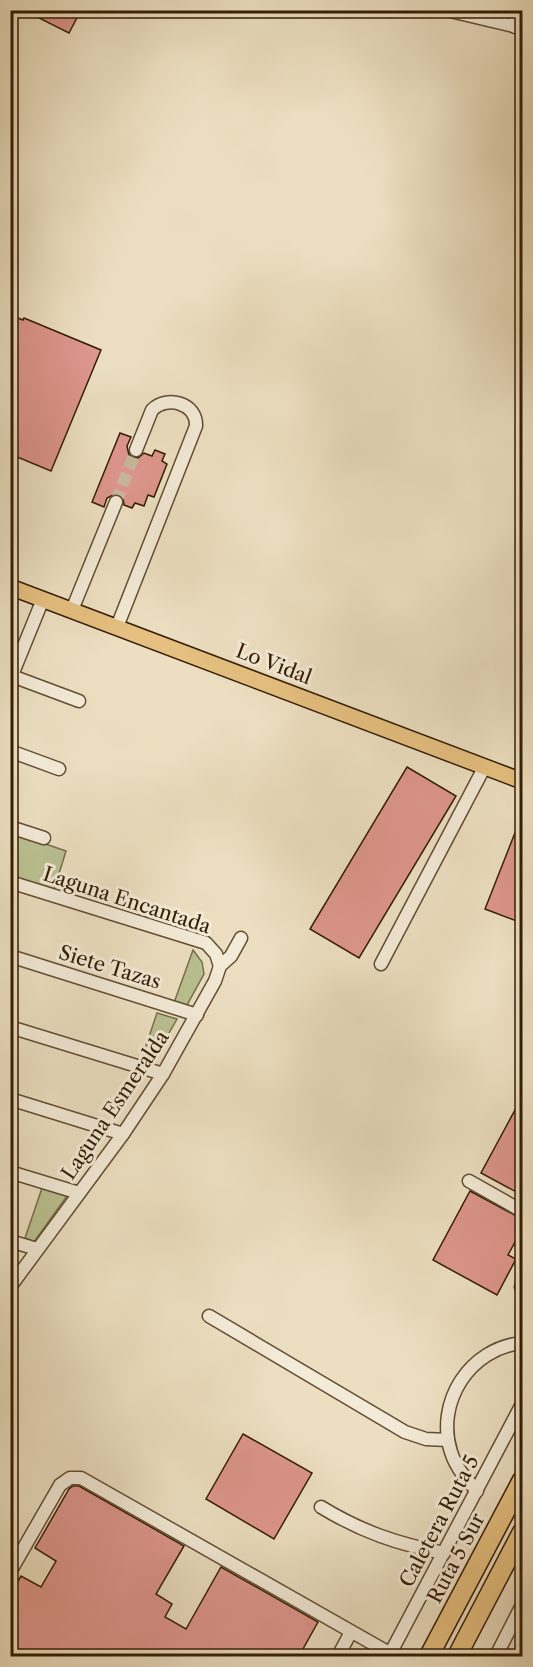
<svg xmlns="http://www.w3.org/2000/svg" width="533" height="1667" font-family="'Libre Caslon Text',serif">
  <rect width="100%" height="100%" fill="#ecdfc1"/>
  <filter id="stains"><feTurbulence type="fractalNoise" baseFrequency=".00333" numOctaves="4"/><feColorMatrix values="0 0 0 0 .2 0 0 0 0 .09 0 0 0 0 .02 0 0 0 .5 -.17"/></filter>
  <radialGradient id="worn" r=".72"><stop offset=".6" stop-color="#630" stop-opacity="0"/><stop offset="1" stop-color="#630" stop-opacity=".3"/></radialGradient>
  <g fill="#bac191" stroke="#776f4b" stroke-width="1.5">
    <path d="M11,832L66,851L54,890L11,876Z"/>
    <path d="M193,950L202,962L204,974L182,1014L171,1011Z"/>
    <path d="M157,1013L177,1019L146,1073L138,1069Z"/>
    <path d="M42,1188L67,1196L34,1242L25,1238Z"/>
  </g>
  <g fill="#dd968c" stroke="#341d05" stroke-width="1.5">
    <path d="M43,10H81L69,33L39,18Z"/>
    <path d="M10,315L23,320L24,318L101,350L51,471L10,454Z"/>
    <path d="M120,433L131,437L127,446L129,455L132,457L138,458L144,453L152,456L155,450L165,454L162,461L167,464L154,497L148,495L144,506L135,503L132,508L124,505L123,497L115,494L107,498L104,507L92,502Z"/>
    <path d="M407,767L456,796L359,958L310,929Z"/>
    <path d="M522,815V923L485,909Z"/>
    <path d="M522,1097V1195L481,1173Z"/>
    <path d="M470,1191L522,1219V1229L508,1255L516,1259L497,1295L433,1260Z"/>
    <path d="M243,1434L312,1473L274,1539L206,1499Z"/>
    <path d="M73,1486H79L184,1546L156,1594L172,1604L165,1617L186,1629L221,1567L318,1622L299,1656H10V1595L21,1576L41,1587L56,1561L35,1548L69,1489Z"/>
  </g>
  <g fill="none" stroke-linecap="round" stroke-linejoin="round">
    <path stroke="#c7b89b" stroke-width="12" stroke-dasharray="12 6" stroke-linecap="butt" d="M116,502L136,450"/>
    <defs>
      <g id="minor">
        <path d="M446,10L522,28"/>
        <path d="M515,27L516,10"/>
        <path d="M72,610L116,502"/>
        <path d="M117,627L196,426C197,403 167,395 152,410L136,450"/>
        <path d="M12,676L79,701"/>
        <path d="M10,680L43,599"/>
        <path d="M10,751L59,769"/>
        <path d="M10,827L44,838"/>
        <path d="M10,882L206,943L216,954L220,966"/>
        <path d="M10,956L197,1015"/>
        <path d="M381,964L485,766"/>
        <path d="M10,1027L163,1074"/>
        <path d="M10,1099L123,1134"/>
        <path d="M10,1172L79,1193"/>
        <path d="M469,1181L522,1211"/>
        <path d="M10,1241L37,1249"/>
        <path d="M10,1287L123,1134L163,1074L215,981L220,966L231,956L241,938"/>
        <path d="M521,1287L522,1283"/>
        <path d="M209,1316L405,1432L426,1439L448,1440"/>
        <path d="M477,1491C466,1479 456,1468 451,1452C435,1402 470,1348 522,1343"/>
        <path d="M321,1507C362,1532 398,1544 444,1553"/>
        <path d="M10,1572L60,1485L70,1478H81L391,1654"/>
        <path d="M338,1656L351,1632"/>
        <path d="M389,1656L522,1404"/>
        <path d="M496,1656L522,1605"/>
      </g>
      <path id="major" d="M10,587L522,781"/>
      <g id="highway">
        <path d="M429,1656L522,1480"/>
        <path d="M457,1656L522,1532"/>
      </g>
    </defs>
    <use href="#minor" stroke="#624e34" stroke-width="15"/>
    <use href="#major" stroke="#341d05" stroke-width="18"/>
    <use href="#highway" stroke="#341d05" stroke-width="21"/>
    <use href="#minor" stroke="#f3ead7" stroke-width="12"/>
    <use href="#major" stroke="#e6c080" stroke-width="15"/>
    <use href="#highway" stroke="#e6c080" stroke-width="18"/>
  </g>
  <g text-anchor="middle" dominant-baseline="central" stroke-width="6" stroke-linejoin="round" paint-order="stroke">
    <g font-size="20" fill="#341d05" stroke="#f3ead7">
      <text transform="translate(274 664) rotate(21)">Lo Vidal</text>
      <text transform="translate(127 900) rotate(18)">Laguna Encantada</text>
      <text transform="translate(110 967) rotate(17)">Siete Tazas</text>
      <text transform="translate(115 1105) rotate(-56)">Laguna Esmeralda</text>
      <text transform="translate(439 1521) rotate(-62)">Caletera Ruta 5</text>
      <text transform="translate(456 1558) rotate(-62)">Ruta 5 Sur</text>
    </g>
  </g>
  <rect width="533" height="1667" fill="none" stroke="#ecdfc1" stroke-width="36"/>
  <rect x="12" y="12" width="509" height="1643" fill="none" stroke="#341d05" stroke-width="3"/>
  <rect x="18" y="18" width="497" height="1631" fill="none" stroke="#341d05" stroke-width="1.5"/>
  <rect width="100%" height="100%" filter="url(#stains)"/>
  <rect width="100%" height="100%" fill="url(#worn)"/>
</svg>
